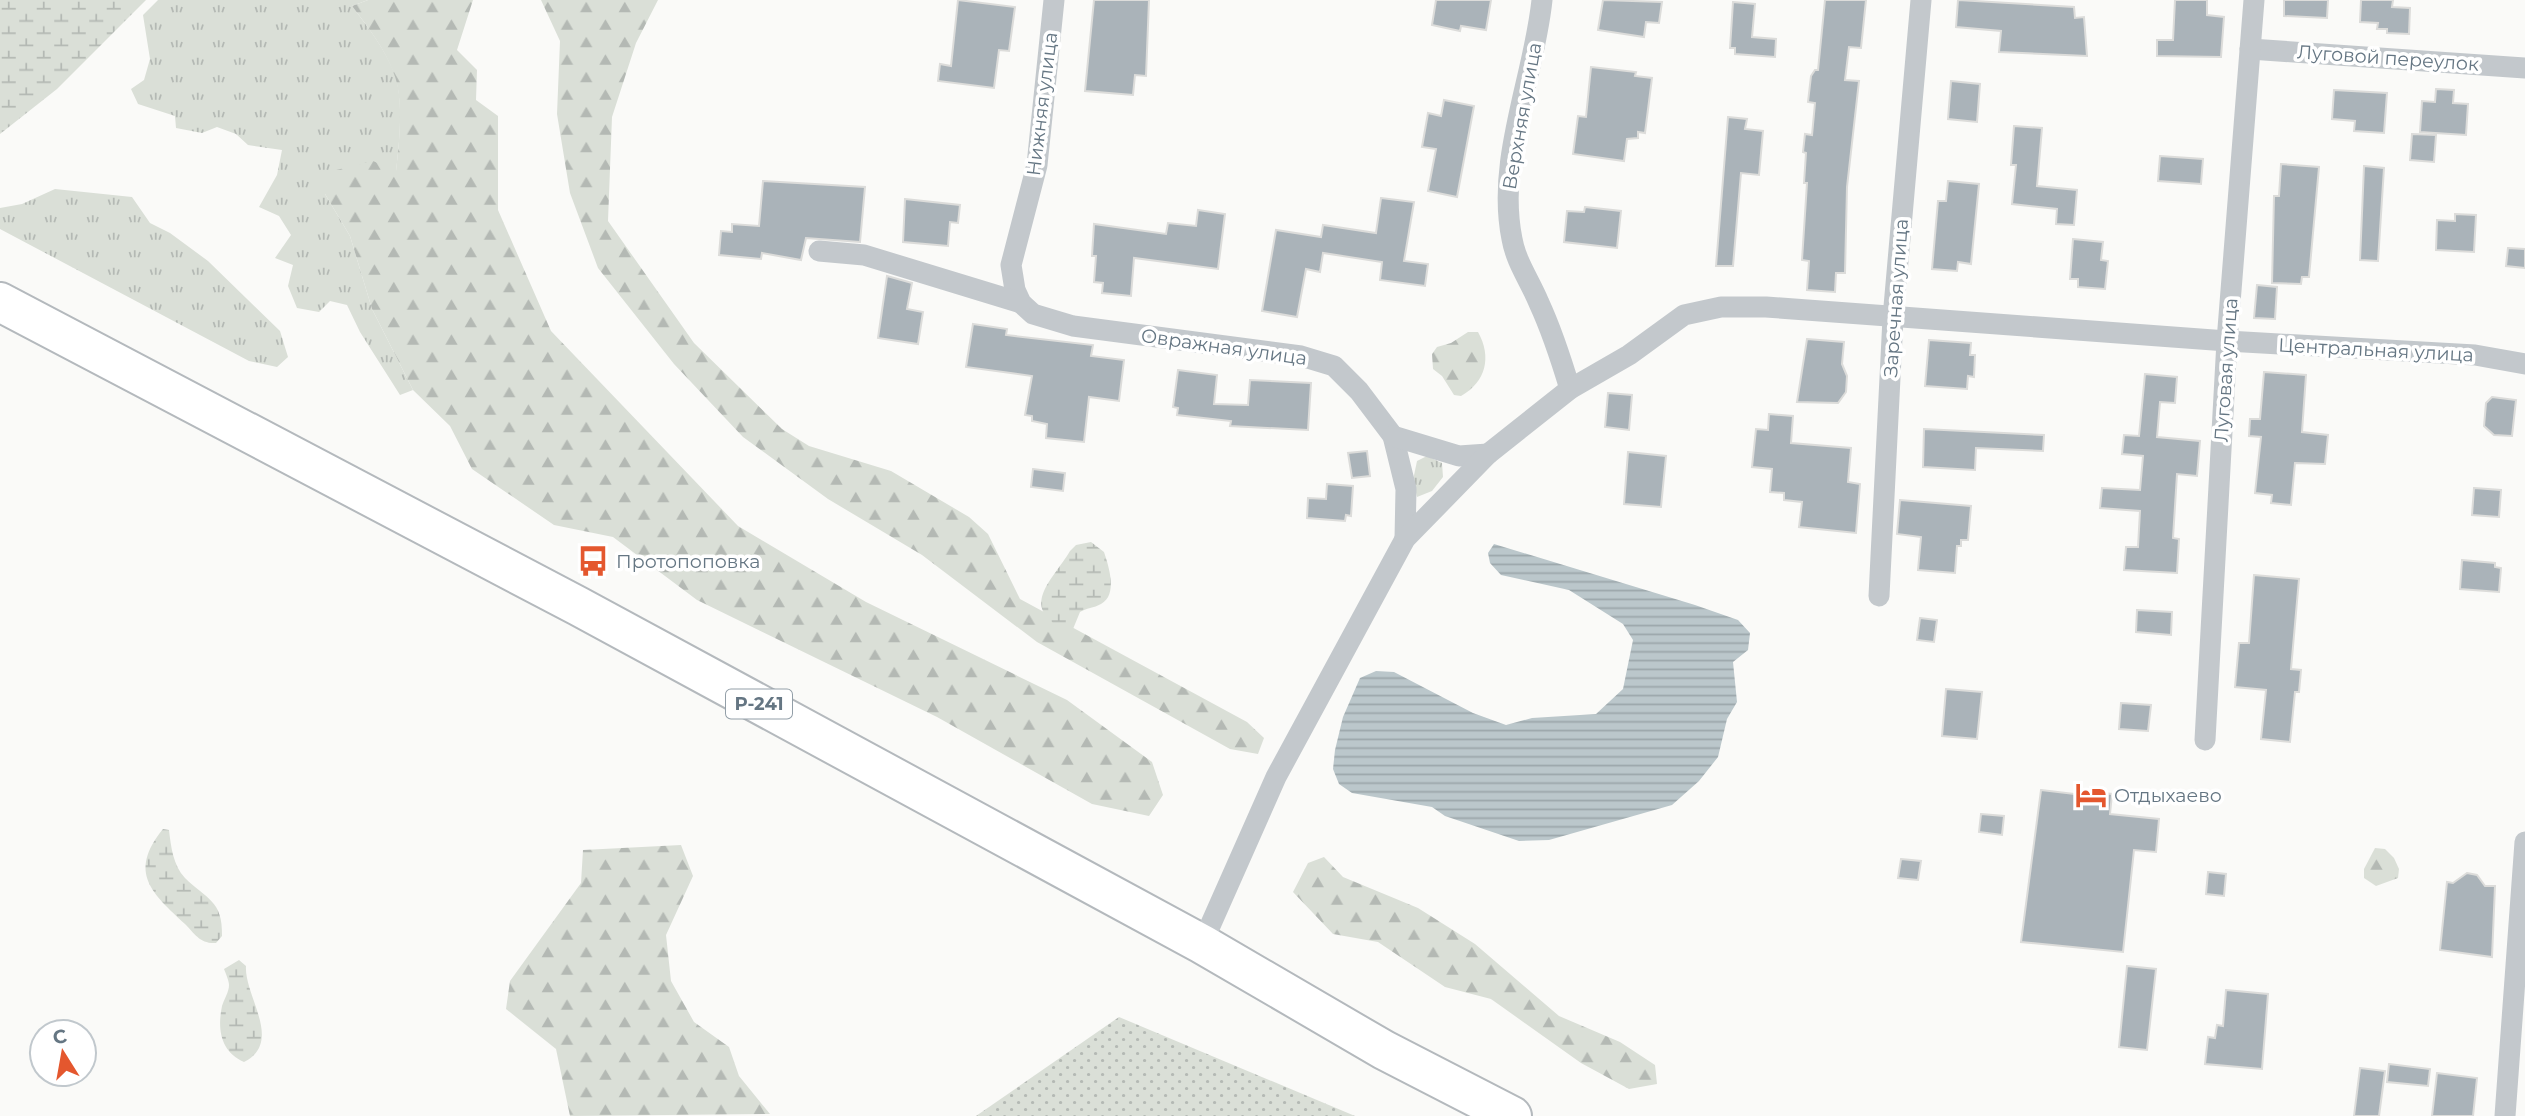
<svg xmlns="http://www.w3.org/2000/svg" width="2525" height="1116" font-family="Montserrat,sans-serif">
  <defs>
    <pattern id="grass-tufts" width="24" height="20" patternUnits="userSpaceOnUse" patternTransform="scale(1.75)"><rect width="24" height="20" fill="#dadfd7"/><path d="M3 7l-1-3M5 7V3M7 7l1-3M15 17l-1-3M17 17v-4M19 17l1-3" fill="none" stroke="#b4b9b4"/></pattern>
    <pattern id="forest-firs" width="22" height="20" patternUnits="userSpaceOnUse" patternTransform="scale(1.75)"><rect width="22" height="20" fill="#dadfd7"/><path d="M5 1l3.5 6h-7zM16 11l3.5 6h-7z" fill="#b4b9b4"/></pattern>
    <pattern id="wetland-marsh" width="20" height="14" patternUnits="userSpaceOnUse" patternTransform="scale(1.75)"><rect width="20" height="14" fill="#dadfd7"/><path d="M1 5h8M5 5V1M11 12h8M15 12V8" fill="none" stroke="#b4b9b4"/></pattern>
    <pattern id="garden-dots" width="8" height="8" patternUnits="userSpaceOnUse" patternTransform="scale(1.75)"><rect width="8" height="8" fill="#dadfd7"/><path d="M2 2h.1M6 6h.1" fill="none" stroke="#b4b9b4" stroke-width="1.8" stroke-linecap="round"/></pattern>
    <pattern id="water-rules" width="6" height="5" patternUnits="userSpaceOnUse" patternTransform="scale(1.75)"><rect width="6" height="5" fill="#bbc7cb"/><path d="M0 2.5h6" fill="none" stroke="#9ca6aa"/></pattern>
  </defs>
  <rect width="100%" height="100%" fill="#fafaf8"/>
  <g fill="url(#grass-tufts)">
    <path d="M158,0H368L352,6C368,27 386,50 395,75C404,101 399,145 396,172L325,194L350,236L372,309L413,390L400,395L360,332L347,305L330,301L319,312L297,308L288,286L293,265L275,258L291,235L279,216L259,207L277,175L282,150L248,145L236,134L217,127L202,133L176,128L175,116L138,104L131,89L144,80L150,59L143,15Z"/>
    <path d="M55,189L132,197L150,223L170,233L208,261L280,331L288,357L277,367L249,361L0,229V208L22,204Z"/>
    <path d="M1427,456L1442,463L1443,477L1432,491L1417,497L1413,480L1417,461Z"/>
  </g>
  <g fill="url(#forest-firs)">
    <path d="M368,0H473L457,50L477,70L476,100L498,116V210L551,331L738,526L866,602L1067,700L1152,762L1163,795L1149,816L1092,804L937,717L697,600L613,537L554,525L472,469L450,426L413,390L372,309L350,236L325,194L328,172L373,161L396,171C399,145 404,99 394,74C385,49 368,27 352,6Z"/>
    <path d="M541,0H658L636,43L612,117L608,221L694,343L782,429L809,446L891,471L969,517L988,534L1020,599L1247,722L1264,738L1258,754L1230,749L1037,642L922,555L828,499L743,437L674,364L598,268L570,193L557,114L560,41Z"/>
    <path d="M1468,332H1478C1492,357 1486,382 1461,396L1454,395L1442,376L1433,369L1432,354L1437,347L1451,343Z"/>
    <path d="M681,845L693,876L666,935L671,981L694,1022L729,1047L739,1076L770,1114L570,1116L556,1049L506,1009L510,981L581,883L583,850Z"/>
    <path d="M2375,848L2385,849L2394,858L2399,869L2398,878L2376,886L2364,878V869Z"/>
    <path d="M1324,857L1343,877L1418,908L1475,944L1559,1016L1620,1042L1655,1065L1657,1084L1629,1089L1581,1063L1491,999L1445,987L1378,942L1333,934L1293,892L1308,863Z"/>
  </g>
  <g fill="url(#wetland-marsh)">
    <path d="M0,0H146L57,89L0,134Z"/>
    <path d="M1091,542L1104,552C1109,567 1118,595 1101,604C1094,608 1086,608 1080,612L1073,629H1063C1019,606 1053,580 1070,551L1076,545Z"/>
    <path d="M163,829L169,830C171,847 173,865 185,878C206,899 223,900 222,936L216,943C200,944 195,934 185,924C153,894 127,873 163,829Z"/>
    <path d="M239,960L246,966C244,996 284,1042 244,1062C221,1052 217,1030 222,1006C224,999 229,992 229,985C229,981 226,974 224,969Z"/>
  </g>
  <path fill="url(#garden-dots)" d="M1119,1017L1355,1116H976Z"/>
  <path fill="url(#water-rules)" d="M1494,544L1695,605L1738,620L1750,633L1748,650L1733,662L1737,702L1727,719L1718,757L1699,781L1672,805L1549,840L1519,841L1445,816L1432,807L1352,793L1339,784L1333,769L1335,750L1343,717L1360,678L1376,671L1394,672L1473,713L1506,725L1532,718L1596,714L1623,689L1633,640L1623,624L1569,590L1501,575L1490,563L1488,553Z"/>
  <g fill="#aab3b9" stroke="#dcdcda" stroke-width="2">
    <path d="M958,0L1015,7L1009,51L999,50L994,88L938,81L940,64L951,66Z"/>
    <path d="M1094,0H1149L1146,76L1135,75L1133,95L1085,91Z"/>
    <path d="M1436,0H1491L1486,30L1461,26L1460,31L1432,25Z"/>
    <path d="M1603,0L1662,2L1659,23L1646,22L1644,37L1598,30Z"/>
    <path d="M1825,0H1866L1861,48L1849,47L1845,80L1859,81L1847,187L1845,273H1836L1835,292L1807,290L1809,261L1802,260L1807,183H1804L1806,153L1803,152L1805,134L1812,135L1815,103L1808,102L1811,76L1815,70H1818Z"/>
    <path d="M1958,0L2074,7L2075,18L2084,17L2087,56L1999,52L2001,31L1956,27Z"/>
    <path d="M2175,0H2207V15L2224,17L2221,57L2157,56V40H2173Z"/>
    <path d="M2284,0H2328L2327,18L2284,16Z"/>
    <path d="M2361,0H2393L2392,7L2410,8L2409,34L2387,33V29H2377L2378,23L2360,22Z"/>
    <path d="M1733,2L1755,4L1752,37L1776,39L1775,57L1735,54V48H1730Z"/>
    <path d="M1591,67L1636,72L1635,76L1652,78L1645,133L1638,132V138L1627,139L1624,161L1573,154L1578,116L1586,117Z"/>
    <path d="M1951,81L1980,84L1977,122L1948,119Z"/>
    <path d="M2436,89L2454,90L2453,103L2468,104L2466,135L2420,132L2422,101L2435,102Z"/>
    <path d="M2334,90L2387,93L2384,133L2354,131L2355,121L2332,119Z"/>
    <path d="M1444,100L1474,106L1457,197L1428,191L1436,149L1422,147L1428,113L1441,116Z"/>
    <path d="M1728,117L1747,119L1745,129L1763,131L1759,175L1741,173L1733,266H1716Z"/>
    <path d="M2014,126L2042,128L2037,186L2077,190L2074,225L2056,224L2057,209L2012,204L2016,165H2011Z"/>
    <path d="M2412,134L2436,135L2434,162L2410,160Z"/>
    <path d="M2160,156L2203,159L2201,184L2158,181Z"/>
    <path d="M2281,164L2319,167L2309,277H2302L2301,284L2272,283L2274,196H2279Z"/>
    <path d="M2364,166L2384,168L2378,261L2360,260Z"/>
    <path d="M763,181L865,187L860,242L806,238L801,260L762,253L761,259L719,255L721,231L732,232V224L759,226Z"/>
    <path d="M1948,181L1979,184L1971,264L1958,262L1957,271L1932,269L1938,201H1946Z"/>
    <path d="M1381,198L1414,202L1404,261L1428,264L1425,286L1380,280L1382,262L1323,253L1320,272L1306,269L1297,317L1262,311L1276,230L1321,237L1323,225L1376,233Z"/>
    <path d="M905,199L960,205L958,223L950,222L948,246L903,242Z"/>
    <path d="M1585,207L1621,211L1617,248L1564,242L1567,211L1584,212Z"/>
    <path d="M1198,210L1225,214L1218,269L1134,258L1131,296L1102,293L1103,283L1094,282L1096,256H1092L1094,224L1166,234L1168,223L1196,226Z"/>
    <path d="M2455,214L2476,215L2474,252L2436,250L2437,220L2455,221Z"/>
    <path d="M2073,239L2103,242L2101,260L2108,261L2105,289L2078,287V279H2070Z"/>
    <path d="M2508,248L2525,249V268L2506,266Z"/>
    <path d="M887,276L912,283L907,309L923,312L918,344L878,338Z"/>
    <path d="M2257,285L2277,287L2275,319L2254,318Z"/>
    <path d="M973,324L1007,329L1006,335L1093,345L1091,356L1124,360L1119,401L1089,397L1084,442L1046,438L1047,424L1032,421V416L1025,415L1032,376L966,367Z"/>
    <path d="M1807,339L1844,342L1842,364L1847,376L1846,392L1838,403L1797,402Z"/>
    <path d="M1929,340L1971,343L1970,355H1975L1974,377L1968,376L1967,389L1925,386Z"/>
    <path d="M1178,370L1217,375L1214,404L1248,405L1250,380L1311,383L1308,430L1230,426L1231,421L1177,415L1178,408L1173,407Z"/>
    <path d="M2264,372L2306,375L2302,432L2328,435L2325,464L2295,463L2291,505L2271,503L2272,495L2255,493L2261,437L2249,436L2250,419H2260Z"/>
    <path d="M2145,374L2177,377L2175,403L2160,402L2157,437L2200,441L2197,476L2177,474L2173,538L2179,539L2177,573L2124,570L2126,547H2138L2140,511L2100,508L2102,488L2140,490L2143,456L2122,454L2124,435L2139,436Z"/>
    <path d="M1608,393L1632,395L1629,430L1605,427Z"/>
    <path d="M2492,397L2516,400L2512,436L2494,435L2484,426L2486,403Z"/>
    <path d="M1769,414L1793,416L1791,443L1851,448L1848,482L1860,484L1856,533L1799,527L1802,502L1784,500V493L1770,492L1772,469L1752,467L1756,429L1768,430Z"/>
    <path d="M1924,429L2044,435L2043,451L1976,448L1975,470L1923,467Z"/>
    <path d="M1367,451L1370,476L1352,478L1348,453Z"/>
    <path d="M1628,452L1666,456L1661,507L1624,504Z"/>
    <path d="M1033,469L1065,473L1063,491L1031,487Z"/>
    <path d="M1327,484L1353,486L1351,516L1346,515L1345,521L1307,518L1308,498L1326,499Z"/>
    <path d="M2474,488L2501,490L2499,517L2472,515Z"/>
    <path d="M1900,500L1971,506L1968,540H1961V546H1957L1955,573L1918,570L1921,537L1897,534Z"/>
    <path d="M2462,560L2495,563V567L2501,568L2499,592L2460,589Z"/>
    <path d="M2254,575L2299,579L2291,669L2301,670L2299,692H2295L2290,742L2261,739L2266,690L2235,687L2239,643H2249Z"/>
    <path d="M2137,610L2172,612L2171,635L2136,632Z"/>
    <path d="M1920,618L1937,620L1934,642L1917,640Z"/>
    <path d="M1946,689L1982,692L1977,739L1942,736Z"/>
    <path d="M2121,703L2151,705L2148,731L2119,729Z"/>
    <path d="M2041,790L2091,796L2092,792L2112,794L2110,814L2159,819L2156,852L2134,850L2123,952L2021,942Z"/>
    <path d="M1981,814L2004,816L2002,835L1979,832Z"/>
    <path d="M1901,859L1921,861L1918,880L1898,878Z"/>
    <path d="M2208,872L2226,874L2224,896L2206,894Z"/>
    <path d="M2467,873L2477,875L2485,886H2495L2492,957L2440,950L2447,882L2453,883Z"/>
    <path d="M2127,966L2156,969L2147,1050L2119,1047Z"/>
    <path d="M2226,990L2268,994L2262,1069L2205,1064L2208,1037L2215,1038L2217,1025L2223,1026Z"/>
    <path d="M2389,1064L2430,1069L2428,1086L2387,1082Z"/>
    <path d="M2360,1068L2385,1071L2379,1116H2354Z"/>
    <path d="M2437,1073L2477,1078L2473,1116H2432Z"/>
  </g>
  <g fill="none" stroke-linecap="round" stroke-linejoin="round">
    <defs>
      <path id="highway" d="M0,302L578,606L1202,944L1384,1050L1512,1116"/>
    </defs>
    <use href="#highway" stroke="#b4b9bd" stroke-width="42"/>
    <g stroke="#c3c8cc" stroke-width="21">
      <path d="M1054,0L1037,165L1011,265L1015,290L1021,303L1033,314L1073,326L1301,356L1334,366L1359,391L1393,436L1406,489L1405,539"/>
      <path d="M1542,0C1534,78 1496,160 1512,239C1516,262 1530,281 1539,303C1552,331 1561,359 1570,389"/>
      <path d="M2250,49L2525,68"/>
      <path d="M819,251L864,255L1021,303"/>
      <path d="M1393,436L1459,456L1488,454"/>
      <path d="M1879,596L1893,318L1921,0"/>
      <path d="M2205,740L2227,341L2254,0"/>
      <path d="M1202,944L1276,777L1405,539L1488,454L1570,389L1629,355L1684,315L1721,307H1766L2227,341L2475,355L2525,364"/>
      <path d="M2505,1116L2525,842"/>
    </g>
    <use href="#highway" stroke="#fff" stroke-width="38"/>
  </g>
  <defs>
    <symbol id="bus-bare" viewBox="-9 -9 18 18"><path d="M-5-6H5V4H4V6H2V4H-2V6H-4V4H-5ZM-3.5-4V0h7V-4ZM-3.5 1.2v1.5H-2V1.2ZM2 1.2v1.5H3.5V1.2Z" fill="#e4572e" stroke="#fff" stroke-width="2.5" paint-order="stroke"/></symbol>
    <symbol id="hotel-bare" viewBox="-9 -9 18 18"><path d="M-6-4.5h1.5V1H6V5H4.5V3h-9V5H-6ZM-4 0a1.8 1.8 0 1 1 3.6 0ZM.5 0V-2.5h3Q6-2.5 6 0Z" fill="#e4572e" stroke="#fff" stroke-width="2.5" paint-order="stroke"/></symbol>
  </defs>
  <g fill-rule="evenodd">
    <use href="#bus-bare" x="571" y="539" width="44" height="44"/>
    <use href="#hotel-bare" x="2069" y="773" width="44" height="44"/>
  </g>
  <g text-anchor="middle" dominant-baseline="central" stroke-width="7" stroke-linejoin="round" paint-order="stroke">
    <rect fill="#fff" stroke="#939fa8" stroke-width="2" x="726" y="689.5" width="66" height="29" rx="5"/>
    <g font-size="18" font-weight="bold" fill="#657683">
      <text x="759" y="704">Р-241</text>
    </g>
    <g font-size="19" fill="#657683" stroke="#fff">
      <text transform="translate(2388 58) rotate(4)">Луговой переулок</text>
      <text transform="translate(1042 104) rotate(-83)">Нижняя улица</text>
      <text transform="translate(1522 116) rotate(-80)">Верхняя улица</text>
      <text transform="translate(1896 298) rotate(-86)">Заречная улица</text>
      <text transform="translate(1224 347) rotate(8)">Овражная улица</text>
      <text transform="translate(2376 350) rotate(3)">Центральная улица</text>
      <text transform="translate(2226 370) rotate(-86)">Луговая улица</text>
    </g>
    <g font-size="19" fill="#657683" stroke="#fff" text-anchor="start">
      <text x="616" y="561">Протопоповка</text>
      <text x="2114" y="795">Отдыхаево</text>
    </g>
  </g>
  <g transform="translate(63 1053) rotate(349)"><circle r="33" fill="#ffffff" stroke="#c1c8cd" stroke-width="2"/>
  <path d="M0-5L12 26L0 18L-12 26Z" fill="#e4572e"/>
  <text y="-10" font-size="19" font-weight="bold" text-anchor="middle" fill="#657683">С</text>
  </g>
</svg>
